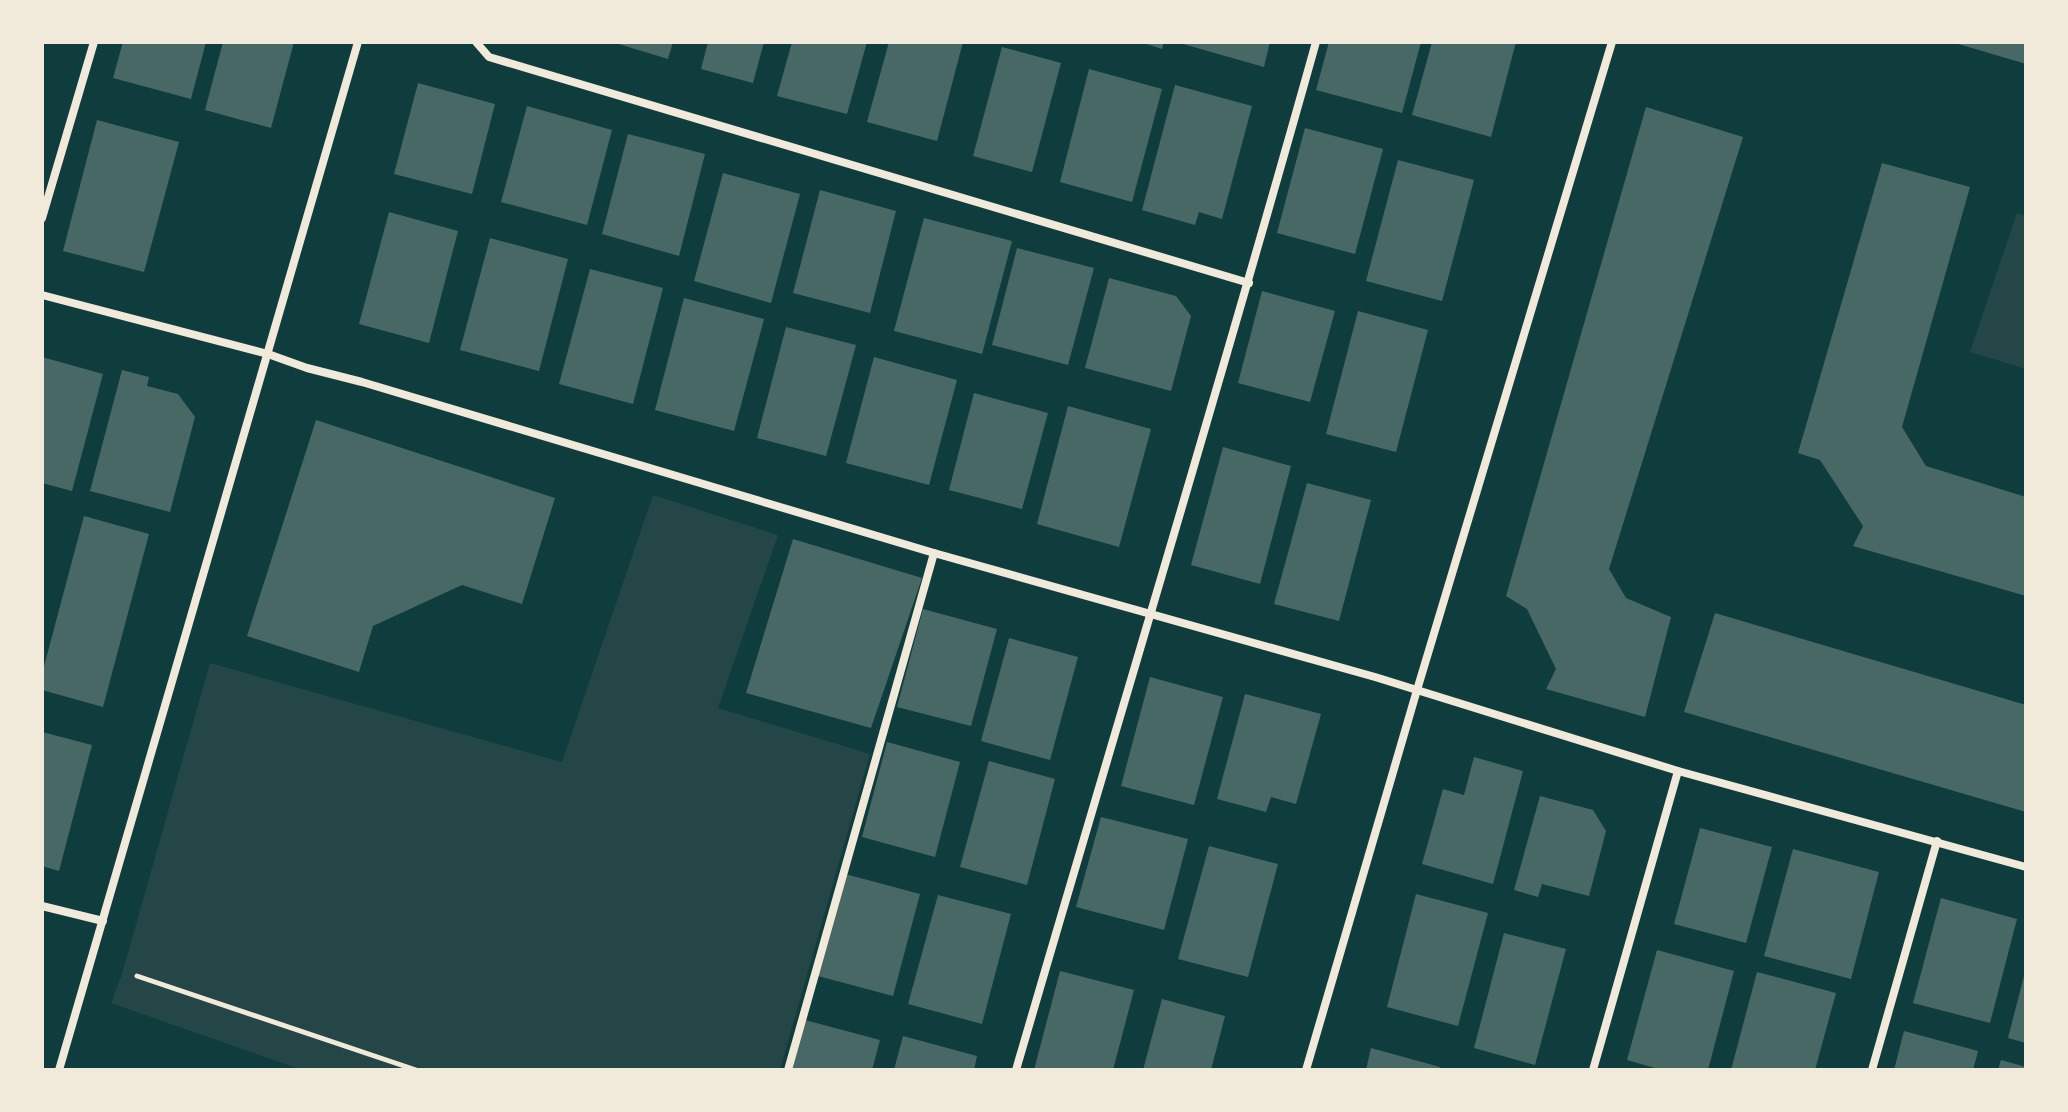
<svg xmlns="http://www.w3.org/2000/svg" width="2068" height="1112" font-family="'Asap Condensed',sans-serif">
  <rect width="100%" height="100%" fill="#0f3d3e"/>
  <g fill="#244646">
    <path d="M2017,213L2026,216V369L1970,352Z"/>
    <path d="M653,495L778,535L718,708L870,754L780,1070H302L111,1003L122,974L210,663L562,762Z"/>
  </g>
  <g fill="#486865">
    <path d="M123,42H206L191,99L113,78Z"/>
    <path d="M223,42H294L271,128L205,110Z"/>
    <path d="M612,42H673L668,59Z"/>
    <path d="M708,42H764L753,83L701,69Z"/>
    <path d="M792,42H867L847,114L777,96Z"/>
    <path d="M889,42H963L937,141L867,122Z"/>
    <path d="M1140,42H1164L1162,49Z"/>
    <path d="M1176,42H1270L1264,67Z"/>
    <path d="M1329,42H1421L1402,113L1316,90Z"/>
    <path d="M1432,42H1516L1491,137L1412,115Z"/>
    <path d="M1955,42H2026V64L1955,43Z"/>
    <path d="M1002,47L1061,63L1032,172L973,156Z"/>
    <path d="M1089,69L1162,89L1132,202L1060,182Z"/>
    <path d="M418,83L495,104L472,194L394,174Z"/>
    <path d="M1175,85L1252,106L1222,219L1199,212L1195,225L1142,210Z"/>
    <path d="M527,106L612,130L587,225L501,202Z"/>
    <path d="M1646,107L1743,137L1609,569L1626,598L1671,617L1645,717L1546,689L1556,669L1527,609L1506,596Z"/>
    <path d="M97,120L179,142L144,272L63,251Z"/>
    <path d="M1305,128L1383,149L1355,254L1277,233Z"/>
    <path d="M628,134L705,154L679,256L602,234Z"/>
    <path d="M1398,160L1474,180L1442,301L1366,281Z"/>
    <path d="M1882,163L1970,187L1902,427L1926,466L2026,497V596L1853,546L1863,526L1820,460L1798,453Z"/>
    <path d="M723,173L800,194L771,303L694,281Z"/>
    <path d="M820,190L896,211L870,313L793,293Z"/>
    <path d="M389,212L458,231L429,343L359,324Z"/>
    <path d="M924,218L1012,241L982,354L894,331Z"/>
    <path d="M490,238L568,259L539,371L460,350Z"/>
    <path d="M1017,248L1094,268L1068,365L992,345Z"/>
    <path d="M590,269L663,288L633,404L559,384Z"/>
    <path d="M1109,278L1176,296L1191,316L1171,391L1085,368Z"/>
    <path d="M1262,291L1335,311L1310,402L1238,383Z"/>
    <path d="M684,298L764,319L734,431L655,410Z"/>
    <path d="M1358,311L1428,330L1396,452L1326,434Z"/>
    <path d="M786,327L856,345L826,456L757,438Z"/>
    <path d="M42,357L103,374L72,491L42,483Z"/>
    <path d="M874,357L957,380L929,485L846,463Z"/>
    <path d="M122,370L149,377L147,386L178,394L195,417L170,512L90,491Z"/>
    <path d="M974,393L1048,413L1022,509L949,490Z"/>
    <path d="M1068,406L1151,429L1119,547L1037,524Z"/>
    <path d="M316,420L555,498L522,604L462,585L373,626L359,672L247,636Z"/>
    <path d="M1223,447L1291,466L1260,584L1191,565Z"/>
    <path d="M1307,483L1371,500L1339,621L1274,604Z"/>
    <path d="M84,516L149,534L103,707L42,690V674Z"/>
    <path d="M793,539L922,578L871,728L746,693Z"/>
    <path d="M923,609L997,629L971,726L897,707Z"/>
    <path d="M1715,613L2026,705V812L1684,712Z"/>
    <path d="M1009,638L1078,657L1050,760L981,741Z"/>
    <path d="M1150,677L1223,697L1194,805L1121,786Z"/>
    <path d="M1245,694L1321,714L1296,804L1271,797L1266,812L1217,799Z"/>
    <path d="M42,732L92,745L59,871L42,866Z"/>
    <path d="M887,742L960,762L935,857L862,837Z"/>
    <path d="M1474,757L1523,771L1493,884L1422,864L1443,789L1464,795Z"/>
    <path d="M989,761L1055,779L1027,885L960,867Z"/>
    <path d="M1540,796L1593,810L1606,831L1589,896L1542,884L1538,897L1514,890Z"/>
    <path d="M1101,817L1188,839L1164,930L1076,907Z"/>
    <path d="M1700,828L1772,847L1746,943L1674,924Z"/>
    <path d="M1209,846L1278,864L1248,977L1178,959Z"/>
    <path d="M1793,849L1879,872L1851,979L1764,956Z"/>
    <path d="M845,874L920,894L893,996L818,976Z"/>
    <path d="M1416,894L1488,913L1458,1026L1387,1007Z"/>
    <path d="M938,895L1011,914L982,1024L908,1004Z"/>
    <path d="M1941,898L2017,919L1990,1023L1913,1003Z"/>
    <path d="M1504,933L1566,949L1535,1065L1474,1048Z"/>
    <path d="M1657,950L1734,971L1708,1070H1662L1627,1060Z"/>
    <path d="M1060,971L1134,990L1113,1070H1034Z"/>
    <path d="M1757,972L1836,993L1815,1070H1731Z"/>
    <path d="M2025,972H2026V1043L2008,1038Z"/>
    <path d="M1162,999L1225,1016L1211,1070H1143Z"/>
    <path d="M805,1020L880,1040L872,1070H792Z"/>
    <path d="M1904,1031L1978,1051L1973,1070H1894Z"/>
    <path d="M903,1036L977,1056L974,1070H894Z"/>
    <path d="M1371,1048L1440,1067L1439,1070H1366Z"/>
    <path d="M2001,1060L2026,1067V1070H1998Z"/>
  </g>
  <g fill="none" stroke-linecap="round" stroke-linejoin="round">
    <path stroke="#f1e9da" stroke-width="5" d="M137,976L416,1070"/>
    <g stroke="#f1e9da" stroke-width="8">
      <path d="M476,42L489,57L1249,283"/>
      <path d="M42,218L94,42"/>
      <path d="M42,295L268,354L307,368L362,382L934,553L1375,677L1678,771L2026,867"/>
      <path d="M42,906L103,921"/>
      <path d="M59,1070L358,42"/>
      <path d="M788,1070L934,553"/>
      <path d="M1016,1070C1116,727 1220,386 1316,42"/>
      <path d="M1306,1070L1417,690L1612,42"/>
      <path d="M1593,1070L1678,771"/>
      <path d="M1872,1070L1937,841"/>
    </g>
  </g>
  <rect width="2068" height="1112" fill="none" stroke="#f1e9da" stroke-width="88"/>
</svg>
